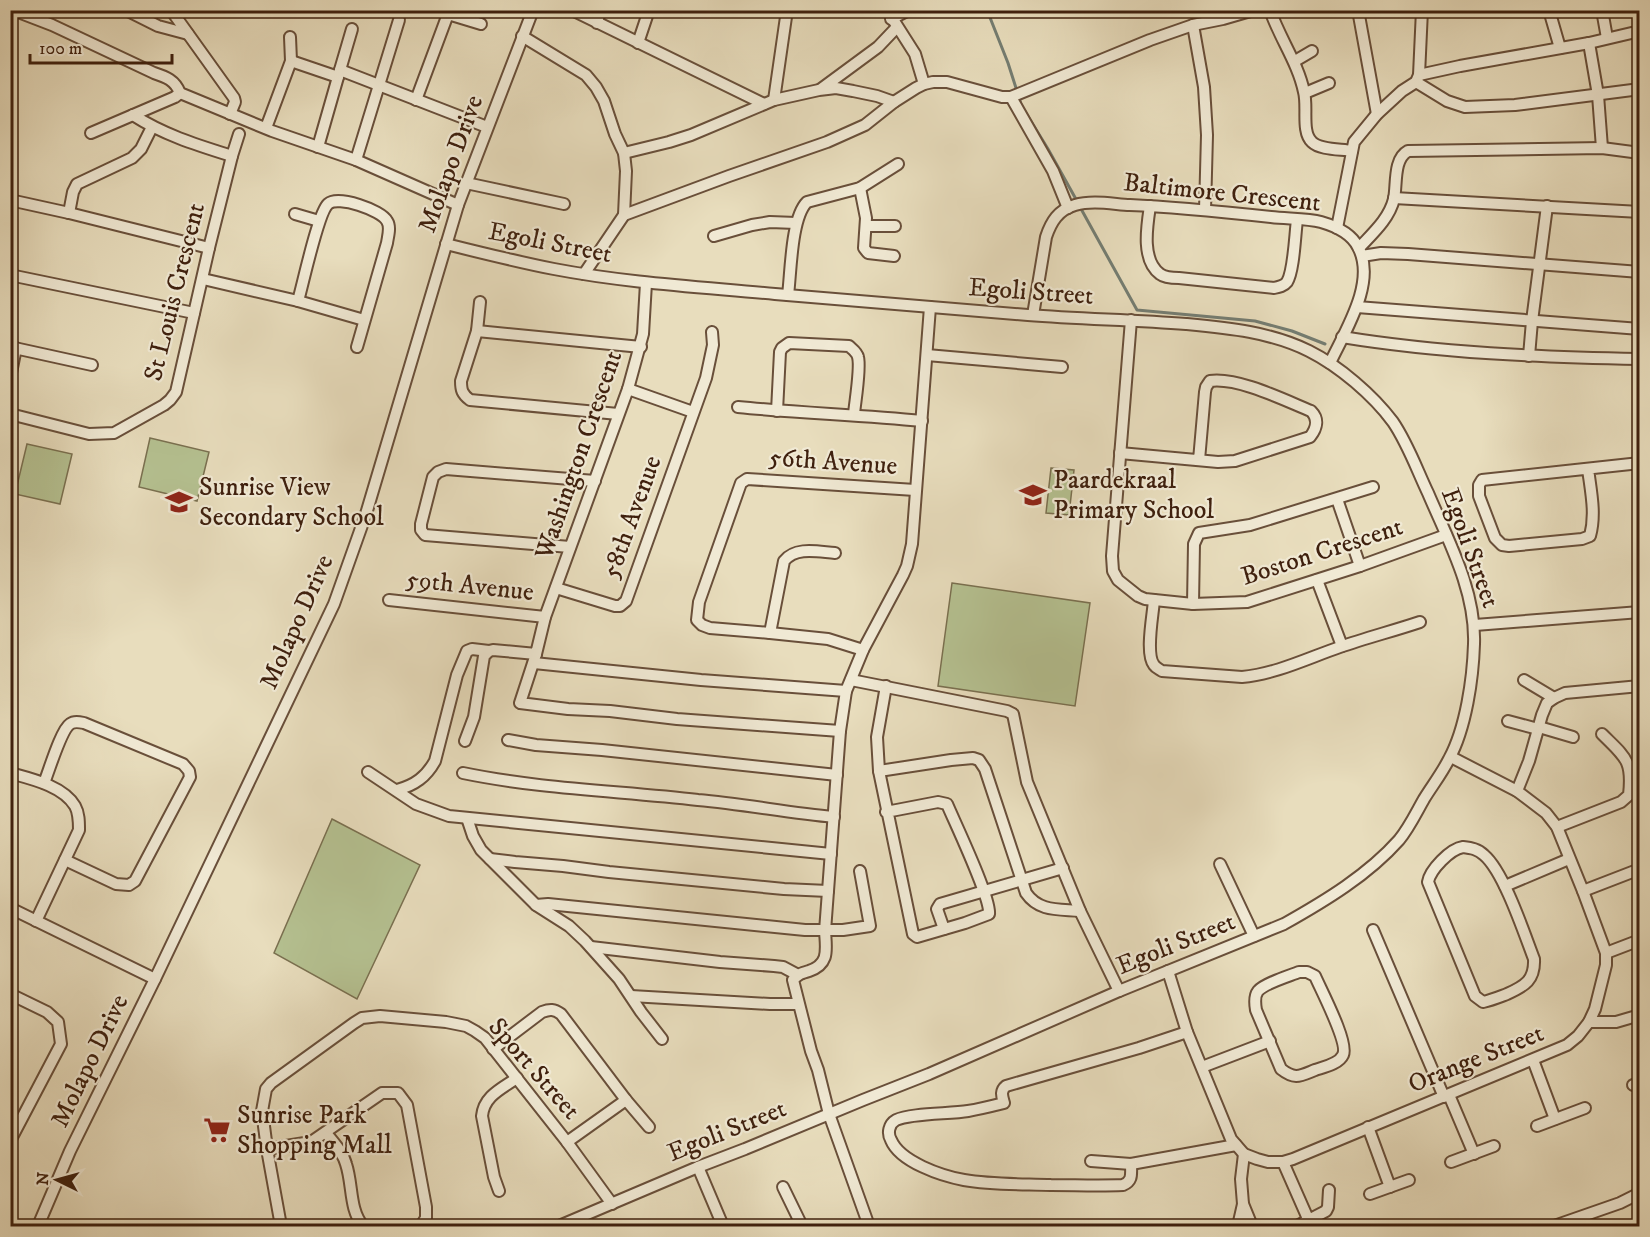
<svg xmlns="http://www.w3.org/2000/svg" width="1650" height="1237" font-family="'IM FELL DW Pica',serif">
  <rect width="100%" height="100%" fill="#e8ddbd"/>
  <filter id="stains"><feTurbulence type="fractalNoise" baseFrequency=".00333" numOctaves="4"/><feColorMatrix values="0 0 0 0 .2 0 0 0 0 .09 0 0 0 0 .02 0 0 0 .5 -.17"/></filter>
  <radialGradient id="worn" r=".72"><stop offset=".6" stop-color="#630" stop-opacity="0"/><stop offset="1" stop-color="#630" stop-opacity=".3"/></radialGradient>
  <g fill="#b5c191" stroke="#7a7050" stroke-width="1.5">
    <path d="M150,438L209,452L197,501L139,487Z"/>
    <path d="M27,444L72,454L60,504L15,494Z"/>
    <path d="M1051,468L1074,470L1069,515L1046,513Z"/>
    <path d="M952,583L1090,603L1075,706L938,686Z"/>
    <path d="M332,819L420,865L357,999L274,953Z"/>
  </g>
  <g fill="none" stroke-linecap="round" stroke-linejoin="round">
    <g stroke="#747d72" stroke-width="3">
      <path d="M987,10L1008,63L1017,91"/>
      <path d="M1019,97L1021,105L1048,149L1077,201"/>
      <path d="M1080,207L1137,310L1255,321L1292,331L1325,344"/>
    </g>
    <defs>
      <g id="minor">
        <path d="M13,10L52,25L154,73C166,77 175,80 180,93L272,131L356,160L458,205"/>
        <path d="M126,10L158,26L188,34"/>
        <path d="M171,10L234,98L235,102L230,114"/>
        <path d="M572,10L764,104"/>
        <path d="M887,10L915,54L924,84"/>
        <path d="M1270,10C1280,39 1298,63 1304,92C1308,107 1301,132 1312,142C1320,150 1340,149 1352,151"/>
        <path d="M1358,10L1377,114"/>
        <path d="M1549,10L1560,48"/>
        <path d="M1602,10L1607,38"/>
        <path d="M891,19L909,10"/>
        <path d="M597,23L600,10"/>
        <path d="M1193,25L1204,87L1207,135L1205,210"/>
        <path d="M522,36L586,75L596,87L604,101L615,134L624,153L626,171L624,215"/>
        <path d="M638,43L649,10"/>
        <path d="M1589,43L1598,95L1602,148"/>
        <path d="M291,61L338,77"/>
        <path d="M1295,61L1312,51"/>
        <path d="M340,70L352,29"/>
        <path d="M1419,75L1460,66L1589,43L1640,31"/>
        <path d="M1416,82L1447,101L1465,107L1515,105L1640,89"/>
        <path d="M821,89L878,47L897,27"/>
        <path d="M1305,93L1329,83"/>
        <path d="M1011,97L1053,171L1068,208"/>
        <path d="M416,100L448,14L481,24"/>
        <path d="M774,100L787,10"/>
        <path d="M133,115C164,135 197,145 232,156"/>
        <path d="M266,128L291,61L290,37"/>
        <path d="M91,133L175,97L180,93"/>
        <path d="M318,147L340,70L487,127"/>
        <path d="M624,153L669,142L691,135L774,100L819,90L836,88L853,91L877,96L894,102"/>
        <path d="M356,160L399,20"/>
        <path d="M466,183L564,204"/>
        <path d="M860,188L866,218L864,248L868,253L894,256"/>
        <path d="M1394,198L1640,212"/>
        <path d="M10,200L69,213L209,248"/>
        <path d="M1150,206C1147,226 1141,260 1160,274C1165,278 1173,278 1179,278L1274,288C1279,287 1284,286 1287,282C1294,271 1295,234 1297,220"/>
        <path d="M69,213L73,192L77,184L132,158L141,149L152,127"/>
        <path d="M295,214L319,221"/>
        <path d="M866,226H895"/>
        <path d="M1337,228L1354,142L1377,114L1402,91L1416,82L1419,75L1422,10"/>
        <path d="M714,236L752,225L770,222L796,223"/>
        <path d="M446,244C482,253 518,262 554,269C627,283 701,287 775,294C859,301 943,308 1028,315C1080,319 1133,320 1186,324C1228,328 1271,332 1309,351C1339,366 1373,395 1393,422C1408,444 1417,470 1428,493C1448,540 1476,591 1474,644C1473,678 1466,728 1449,759C1442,773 1432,786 1424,799C1416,813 1409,828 1399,840C1368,875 1325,901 1284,924L1119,991L929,1074L863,1100L745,1149L698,1167L559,1226"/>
        <path d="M1359,248C1373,233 1389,219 1394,199C1397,185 1393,159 1408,151L1602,148L1640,153"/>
        <path d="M1362,256L1381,253L1408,254L1640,272"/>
        <path d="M584,274L624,215L729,176L827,142L865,125L894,102L916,88L924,84L933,82H947L1002,97H1011L1150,40L1193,25L1223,19L1254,10"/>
        <path d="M10,275L194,313"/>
        <path d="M203,279L298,301L364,320"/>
        <path d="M788,295C791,272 791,218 807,202L860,188L898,164"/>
        <path d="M298,301C303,284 318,213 328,204C338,195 381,210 387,221C391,227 388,236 387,243L357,347"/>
        <path d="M480,302L477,331L461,381C461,390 462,394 470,400L618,414"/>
        <path d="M1357,307L1640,329"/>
        <path d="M1033,315L1046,237C1051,222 1058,210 1075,205C1092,200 1112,204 1130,205C1177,207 1224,212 1271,217C1287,219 1307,218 1321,222C1335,226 1351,233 1358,247C1377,282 1345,331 1330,363"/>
        <path d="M1131,320L1112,556L1113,571L1118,580L1138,596L1145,599L1193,604L1247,602L1360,566L1446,535"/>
        <path d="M477,331L641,347"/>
        <path d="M1342,337C1440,353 1540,357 1640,359"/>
        <path d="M10,347L92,365"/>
        <path d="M927,355L1062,367"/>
        <path d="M1529,356L1532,321L1547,206"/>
        <path d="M10,378L16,348"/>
        <path d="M628,389L693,412"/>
        <path d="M738,407C799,413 860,415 922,421"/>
        <path d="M777,411L780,352L782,348L789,343L849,346C852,349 857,352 858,357C861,368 855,402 854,414"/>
        <path d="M10,414L89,434L114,433L164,405L170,400L176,392L209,248L232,156L239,134"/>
        <path d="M1120,453L1218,462L1235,461L1310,437C1317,428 1319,419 1311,411C1284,400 1238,377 1210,381L1206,387L1205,392L1199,460"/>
        <path d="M1588,469C1591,492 1596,514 1590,536L1582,539L1509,546L1502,545L1495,538L1479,496V485L1482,480L1640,463"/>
        <path d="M1337,499L1360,566"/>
        <path d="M570,547L425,535L421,530V524L433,477L438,472L446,469L595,481"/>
        <path d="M1317,580L1342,646"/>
        <path d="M556,588L615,606H620L626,601L706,378L713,345L712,332"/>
        <path d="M389,600L545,617"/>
        <path d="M1154,600C1153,615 1145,654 1154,665C1156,668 1159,669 1162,671L1242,677C1276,674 1308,658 1340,647C1366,638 1393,631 1420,622"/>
        <path d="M1193,604L1194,544L1199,533L1250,525L1373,487"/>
        <path d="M1475,625L1640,612"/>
        <path d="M770,633L784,561C796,546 819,552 835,553"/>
        <path d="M863,650L828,639L770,633L710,628L702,625L697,620L699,602L741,483L747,479L915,490"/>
        <path d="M536,654L520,703L568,709L610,711L677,719L840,731"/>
        <path d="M534,663L701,680L846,691"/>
        <path d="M851,680L1007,711L1013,714L1027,782L1080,911L1119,991"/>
        <path d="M1524,680L1554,698"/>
        <path d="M1508,721L1538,729"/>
        <path d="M1539,727L1573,737"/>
        <path d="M508,740L536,745L602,750L837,775"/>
        <path d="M465,741L474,717L484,656L489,651L493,650L536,654L545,617L628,389L643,334L646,283"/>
        <path d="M879,771L951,760L973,758L979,760L985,769L1026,893C1039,912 1059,909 1080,911"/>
        <path d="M368,772L416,804L449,816L831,854"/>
        <path d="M10,773C32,779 63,786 75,806C79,813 79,822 79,830L36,921"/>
        <path d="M463,773C540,789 620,791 698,800C744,804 789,813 834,817"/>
        <path d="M44,783C49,771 61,730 70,724C74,721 79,722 84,723L183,764L189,771L190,777L135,881L129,885L116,884L65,860"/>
        <path d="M397,790C415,785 426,777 435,761L457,675L467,651L472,649L489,651"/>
        <path d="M1517,791L1529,761L1542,715L1547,703L1554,698L1565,693L1640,686"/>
        <path d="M886,812L938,802L947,804C955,823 991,898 989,914L965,923L917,937L913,934L879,771L877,737L886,686"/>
        <path d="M467,818L473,836L481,850L536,905L569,926L585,941L619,979L641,1012L662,1039"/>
        <path d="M1557,827L1621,802L1629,795C1633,760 1625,757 1602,734"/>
        <path d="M1463,847C1471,848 1478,849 1484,855C1504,872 1524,933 1534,959C1535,980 1525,986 1507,994C1499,997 1492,1000 1483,1002L1475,996L1428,882C1430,870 1450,849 1463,847Z"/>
        <path d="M490,859L515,862L563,866L609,872L784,889L828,891"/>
        <path d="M1220,864L1254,936"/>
        <path d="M1505,886L1569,859"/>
        <path d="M1583,891L1640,869"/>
        <path d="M536,905L548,904L805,930H843L870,926L860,871"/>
        <path d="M10,908L155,979"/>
        <path d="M944,929L937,909L940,904L1063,868"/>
        <path d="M1373,930L1444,1097"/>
        <path d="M591,947L720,962L774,966L783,967L798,975"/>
        <path d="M1606,953L1640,940"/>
        <path d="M1168,971L1187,1032L1231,1139L1244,1154L1257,1159L1268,1162H1283L1293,1159L1567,1045L1578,1036L1589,1022L1595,1009L1606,965V953L1583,891L1557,827L1546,813L1517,791L1451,757"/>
        <path d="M1299,972H1307L1315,976C1321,990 1349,1043 1343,1055C1339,1064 1324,1067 1315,1070C1300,1076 1295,1080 1281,1069L1256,1010C1255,1004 1254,996 1258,991C1265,983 1289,976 1299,972Z"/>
        <path d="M10,994L47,1012L58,1022L61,1044L10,1141"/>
        <path d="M631,996L770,1004H798"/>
        <path d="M1589,1022H1616L1640,1015"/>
        <path d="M493,1049L542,1012C550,1009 554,1009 561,1014L626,1100L649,1127"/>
        <path d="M1533,1060L1555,1119"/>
        <path d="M1202,1067L1270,1041"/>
        <path d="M1633,1085L1640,1083"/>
        <path d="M1449,1095L1474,1154"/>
        <path d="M1537,1126L1585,1108"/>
        <path d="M1368,1127L1390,1187"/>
        <path d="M326,1133C333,1142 343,1152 346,1164C353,1185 349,1209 363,1226"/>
        <path d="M567,1142L626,1100"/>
        <path d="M267,1149L311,1142L382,1093H398L407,1105L426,1207V1218L421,1226"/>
        <path d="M1244,1154L1241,1179L1243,1204L1252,1226"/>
        <path d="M1091,1161L1131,1164L1236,1145"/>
        <path d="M1283,1162L1309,1221"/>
        <path d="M1451,1162L1494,1146"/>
        <path d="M1131,1164C1131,1174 1133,1181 1123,1185C1099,1186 1075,1185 1051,1185C1022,1184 993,1185 964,1180C942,1176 900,1162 891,1140C887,1133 889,1124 896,1120C911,1113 950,1114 968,1111C980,1109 992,1106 1004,1103C1002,1096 1000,1091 1006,1086L1139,1048L1187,1032"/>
        <path d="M698,1167L723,1226"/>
        <path d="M783,1187L802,1226"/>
        <path d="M499,1191L494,1177L482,1116C484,1096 501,1089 517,1078"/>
        <path d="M1370,1194L1409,1180"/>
        <path d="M38,1226L70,1151L155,979L334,604L366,514L458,205L533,10"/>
        <path d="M281,1226L267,1149L262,1111L266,1089L271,1083L354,1023L362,1018L380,1016L446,1022L466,1026L475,1031L485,1038L567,1142L612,1204"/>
        <path d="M869,1226L829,1114L818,1070L811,1051L793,980C798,974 802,973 809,971C830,964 826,949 825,931L840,731L846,691L863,650L903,575L907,566L912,544L930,307"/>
        <path d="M1238,1226L1243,1204"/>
        <path d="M1297,1226L1326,1211L1328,1207L1329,1190"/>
        <path d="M1554,1226L1620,1203L1640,1193"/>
      </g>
    </defs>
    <use href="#minor" stroke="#694f3a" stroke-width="14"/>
    <use href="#minor" stroke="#f0e9d4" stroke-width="10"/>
  </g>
  <defs>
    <symbol id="school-bare" viewBox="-9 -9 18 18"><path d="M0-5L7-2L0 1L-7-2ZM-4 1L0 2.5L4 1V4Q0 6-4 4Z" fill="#8f2418" stroke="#f0e9d4" stroke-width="2.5" paint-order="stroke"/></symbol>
    <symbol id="supermarket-bare" viewBox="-9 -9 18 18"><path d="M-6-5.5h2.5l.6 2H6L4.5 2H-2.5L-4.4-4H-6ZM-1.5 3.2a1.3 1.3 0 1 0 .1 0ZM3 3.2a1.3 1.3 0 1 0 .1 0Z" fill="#8f2418" stroke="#f0e9d4" stroke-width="2.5" paint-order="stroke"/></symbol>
  </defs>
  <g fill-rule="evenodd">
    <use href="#school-bare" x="1014" y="476" width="38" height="38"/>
    <use href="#school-bare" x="160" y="483" width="38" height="38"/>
    <use href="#supermarket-bare" x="198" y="1111" width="38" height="38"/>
  </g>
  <g text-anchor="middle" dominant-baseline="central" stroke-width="4.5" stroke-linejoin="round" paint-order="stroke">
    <g font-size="26" fill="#3f200e" stroke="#f0e9d4">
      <text transform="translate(451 164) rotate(-70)">Molapo Drive</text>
      <text transform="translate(1222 193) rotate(6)">Baltimore Crescent</text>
      <text transform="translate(550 243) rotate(11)">Egoli Street</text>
      <text transform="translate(175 292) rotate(-76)">St Louis Crescent</text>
      <text transform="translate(1031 292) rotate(4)">Egoli Street</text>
      <text transform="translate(579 455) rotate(-71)">Washington Crescent</text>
      <text transform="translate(833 462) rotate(4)">56th Avenue</text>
      <text transform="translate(632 517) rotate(-70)">58th Avenue</text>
      <text transform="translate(1470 548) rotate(70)">Egoli Street</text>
      <text transform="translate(1322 552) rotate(-18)">Boston Crescent</text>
      <text transform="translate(470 586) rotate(6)">59th Avenue</text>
      <text transform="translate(297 622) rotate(-66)">Molapo Drive</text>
      <text transform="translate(1176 944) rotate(-22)">Egoli Street</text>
      <text transform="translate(1476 1059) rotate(-22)">Orange Street</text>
      <text transform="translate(90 1061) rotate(-64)">Molapo Drive</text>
      <text transform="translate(534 1069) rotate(49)">Sport Street</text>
      <text transform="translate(727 1131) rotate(-22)">Egoli Street</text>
    </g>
    <g font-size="26" fill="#3f200e" stroke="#f0e9d4" text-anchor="start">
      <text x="1053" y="480">Paardekraal<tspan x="1053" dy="30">Primary School</tspan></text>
      <text x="199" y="487">Sunrise View<tspan x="199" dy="30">Secondary School</tspan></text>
      <text x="237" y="1115">Sunrise Park<tspan x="237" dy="30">Shopping Mall</tspan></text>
    </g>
  </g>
  <rect width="1650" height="1237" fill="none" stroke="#e8ddbd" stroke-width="36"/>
  <rect x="12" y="12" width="1626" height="1213" fill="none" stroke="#3f200e" stroke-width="3"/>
  <rect x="18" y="18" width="1614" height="1201" fill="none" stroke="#3f200e" stroke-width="1.5"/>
  <g transform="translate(57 1180) rotate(275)" stroke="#f0e9d4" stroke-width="4.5" paint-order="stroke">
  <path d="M0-4.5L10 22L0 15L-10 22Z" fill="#3f200e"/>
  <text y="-9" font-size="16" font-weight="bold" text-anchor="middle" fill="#3f200e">N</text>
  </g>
  <path d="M30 54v9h142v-9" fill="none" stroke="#3f200e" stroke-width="3"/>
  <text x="39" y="54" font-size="18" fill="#3f200e" stroke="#f0e9d4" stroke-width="4.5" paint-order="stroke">100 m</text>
  <rect width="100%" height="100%" filter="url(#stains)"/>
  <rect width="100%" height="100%" fill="url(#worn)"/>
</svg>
